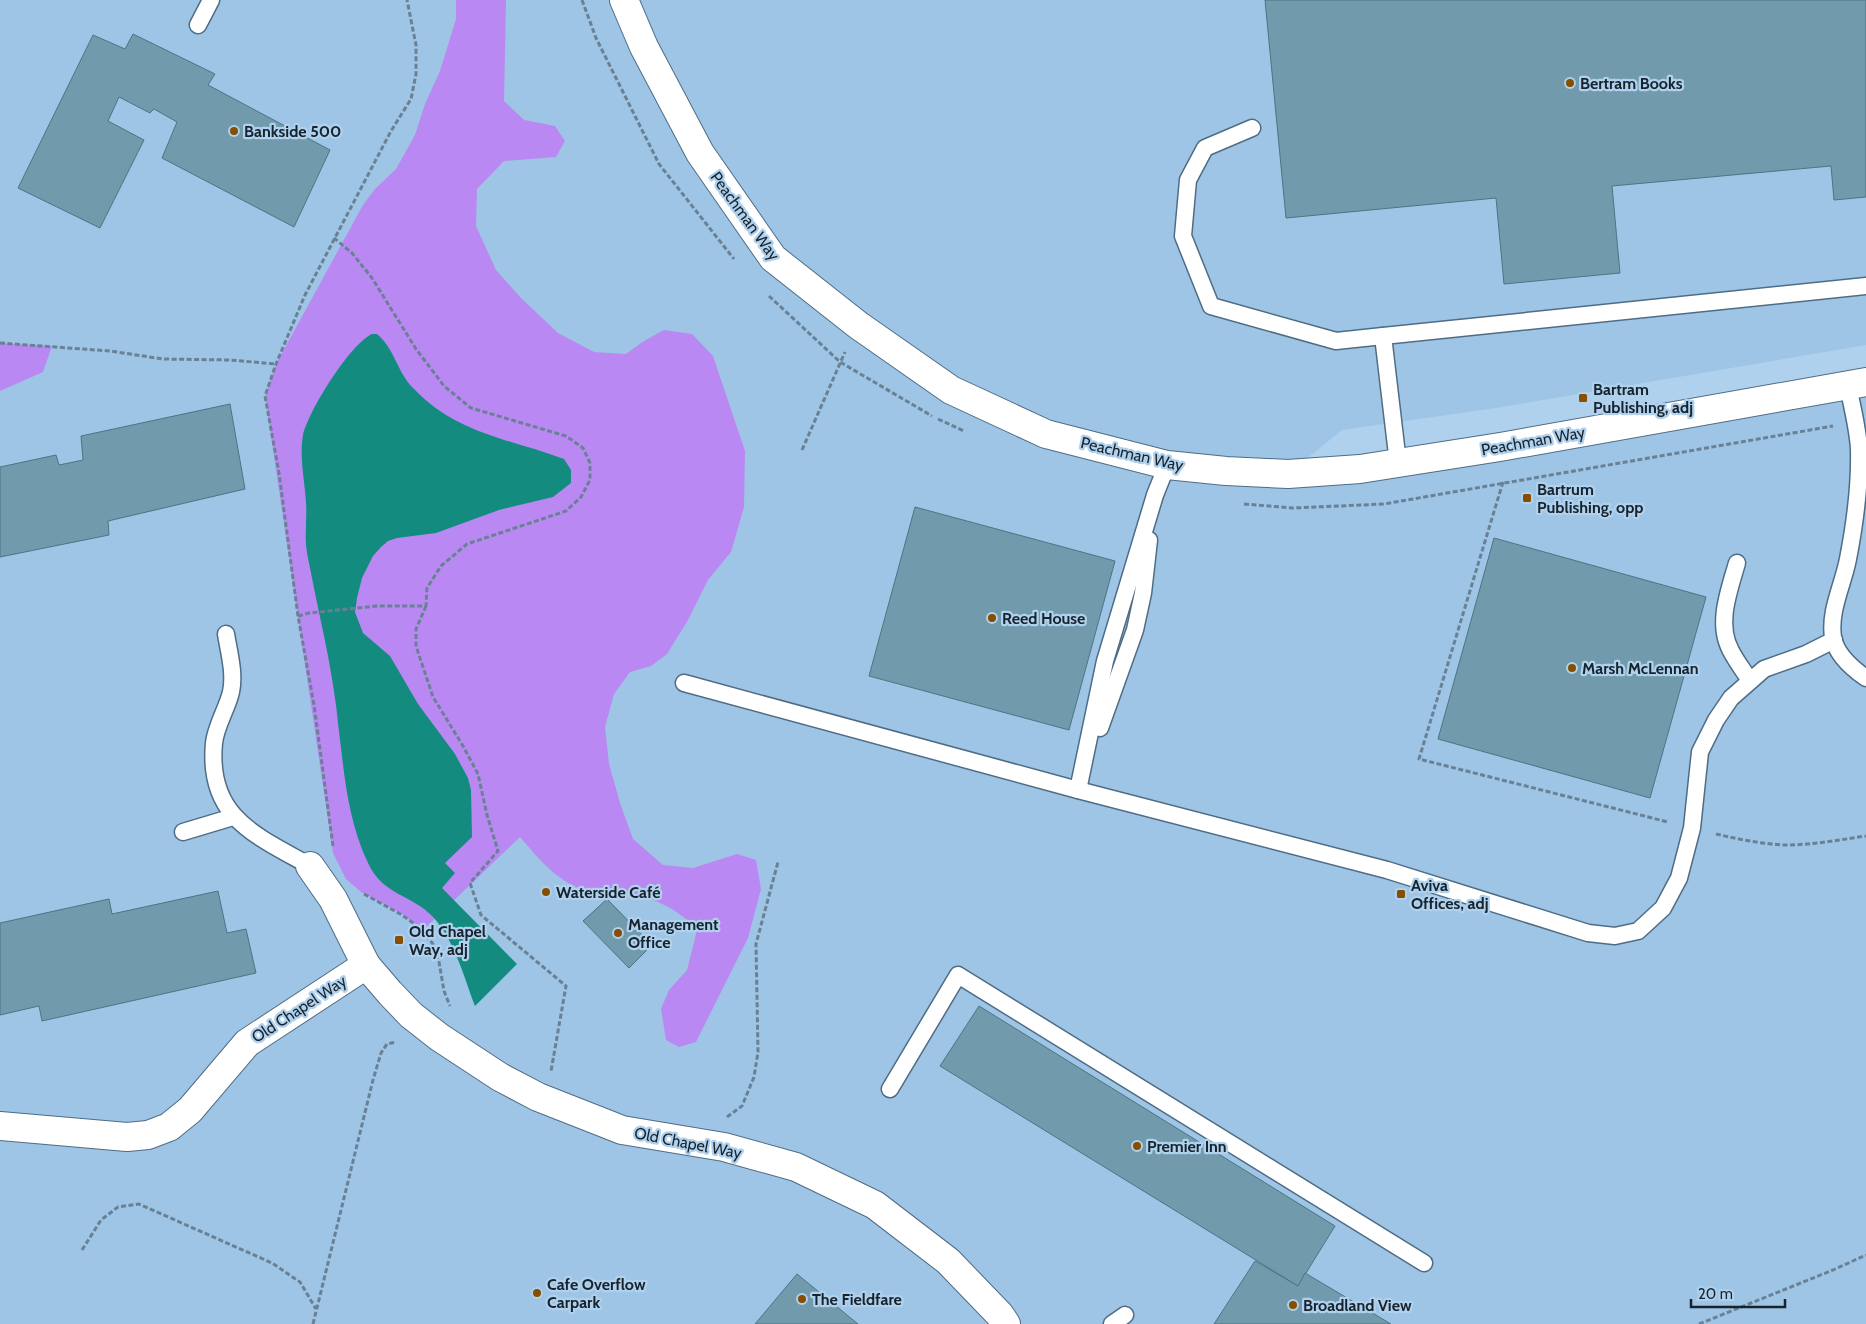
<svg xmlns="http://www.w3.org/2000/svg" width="1866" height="1324" font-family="Cabin,sans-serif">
  <rect width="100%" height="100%" fill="#b0d1ed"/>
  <path fill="#9ec5e5" d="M0,0H1866V345L1496,408L1342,430L1289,473L1866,382V1324H0Z"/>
  <g fill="#ba88f2">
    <path d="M456,0H506L504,101L524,120L555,126L565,141L556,157L504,161L477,189L476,226L496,270L521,298L558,333L594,352L626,354L644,341L664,330L692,334L713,356L745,451L744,507L731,552L708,580L688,620L667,654L651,666L630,672L614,694L605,727L609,764L620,803L633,839L663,865L693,868L737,854L756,860L761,889L748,938L696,1042L679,1047L666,1040L661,1009L669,990L687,970L697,930C676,906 646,894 615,891C605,890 590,893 581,889C555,879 537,857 520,837L423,930L402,914L361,892L346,879L333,853L265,396L276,364L363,205L375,189L396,169L415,135L425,104L440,71L456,19Z"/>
    <path d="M0,343L52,346L43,372L0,391Z"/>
  </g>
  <path fill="#138b7f" d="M372,334H377C395,349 397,372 413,388C457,434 507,438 564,459L571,470V483L553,497L499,510L436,533L397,538L388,541L381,547L373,556L362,578L357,598L355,612L363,633L390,656L418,704L455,754L468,778L471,790L472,837L445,863L455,873L442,888L517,964L475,1006C464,977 455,942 434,918C412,894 383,896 368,863C347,819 344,771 338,723C336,701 332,678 328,656C323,630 317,604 312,578C310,567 307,556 306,545C305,531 307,517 306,503C305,481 299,458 303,435C309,410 350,344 372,334Z"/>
  <g fill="#719bac" stroke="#4b7585">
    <path d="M1265,0H1866V197L1834,200L1831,166L1612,186L1620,273L1504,284L1496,198L1286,218Z"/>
    <path d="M133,34L215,74L208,85L330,150L294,227L162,158L177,122L154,109L150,113L119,97L108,121L144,140L100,228L18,188L93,35L125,49Z"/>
    <path d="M230,404L245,489L108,521L109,535L0,557V467L56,455L59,465L83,460L81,436Z"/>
    <path d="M915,507L1115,561L1069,730L869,676Z"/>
    <path d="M1494,538L1706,597L1650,798L1438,739Z"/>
    <path d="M218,891L227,933L246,929L256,973L42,1021L39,1006L0,1015V923L109,899L112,914Z"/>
    <path d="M607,899L652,945L629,968L583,921Z"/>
    <path d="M979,1006L1335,1226L1298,1286L940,1066Z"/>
    <path d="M1255,1261L1298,1286L1305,1273L1391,1324H1214Z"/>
    <path d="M797,1274L858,1324H755Z"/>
  </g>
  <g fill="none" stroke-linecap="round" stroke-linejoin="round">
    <defs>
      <g id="lane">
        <path d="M198,25L211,0"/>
        <path d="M1252,128L1205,148L1188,180L1183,236L1211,306L1336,341L1383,336"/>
        <path d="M1848,386C1852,406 1858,429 1859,449C1860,486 1855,523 1848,559C1843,585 1829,611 1833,637C1836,654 1853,669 1866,678"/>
        <path d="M1398,463L1383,336L1866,286"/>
        <path d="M1737,563C1729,591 1716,624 1731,651C1736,661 1744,671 1750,681"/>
        <path d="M226,634C229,652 235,674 231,692C227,709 216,725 214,743C207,817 255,835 310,866"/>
        <path d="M684,683L1078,790L1387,870L1588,933L1615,936L1638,931L1663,908L1679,878L1692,828L1700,752L1716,720L1731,698L1764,669L1806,654L1834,640"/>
        <path d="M1100,728L1135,630L1143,593L1149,540"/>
        <path d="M1078,790L1105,661L1155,495L1167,465"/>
        <path d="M183,832L233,817"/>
        <path d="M890,1089L958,975L1424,1263"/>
        <path d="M1112,1324L1125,1315"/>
      </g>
      <g id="street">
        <path d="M310,866L333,899L366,965L390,993L411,1015L439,1037L500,1077L538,1097L622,1130L724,1147L796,1167L875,1205L948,1261L1000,1315L1006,1324"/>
        <path d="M0,1126L127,1137L148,1135L169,1127L190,1110L247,1043L366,965"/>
      </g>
      <path id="secondary" d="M624,0L644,47L700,153L773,258L858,325L951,390L1046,434L1167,465L1226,471L1288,474L1360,469L1398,463L1500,447L1866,382"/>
    </defs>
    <use href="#lane" stroke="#4f6c85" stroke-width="19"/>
    <use href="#street" stroke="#4f6c85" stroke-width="30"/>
    <use href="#secondary" stroke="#4f6c85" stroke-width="30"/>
    <g stroke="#6a8195" stroke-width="3" stroke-dasharray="5 2.5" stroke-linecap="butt">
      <path d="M582,0L596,38L659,164L734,259"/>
      <path d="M769,296L840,362L932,416"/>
      <path d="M0,343L110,351L163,359L230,360L276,364"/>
      <path d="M938,419L964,431"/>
      <path d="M802,450L845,352"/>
      <path d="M1503,482L1419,759L1668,822"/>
      <path d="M1244,504L1293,508L1384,504L1833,426"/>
      <path d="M426,606L416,629V646L433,697L463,746L478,774L487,815L498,851L470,883L481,915L566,986L551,1071"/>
      <path d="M298,616L309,613L378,606H426L427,588L441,566L467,544L566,511L581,497L590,480V463L583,448L566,436L471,408L444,386L416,349L372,278L352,253L334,238"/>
      <path d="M1716,834C1738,839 1761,844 1785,845C1812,845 1839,840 1866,836"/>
      <path d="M333,846L314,705L298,616L279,473L265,396L276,364L305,295L391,131L411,99L416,74V45L407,0"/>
      <path d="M364,894L402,915L423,930L437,950L444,991L450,1006"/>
      <path d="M727,1117L742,1106L754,1077L758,1052L756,944L778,862"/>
      <path d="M82,1250L101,1220L118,1207L139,1204L272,1263L300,1282L316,1309"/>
      <path d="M313,1324L373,1080L381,1053L387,1044L396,1042"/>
      <path d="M1699,1324L1833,1270L1866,1255"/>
    </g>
    <use href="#lane" stroke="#fff" stroke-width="16"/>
    <use href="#street" stroke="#fff" stroke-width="28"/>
    <use href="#secondary" stroke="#fff" stroke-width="28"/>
  </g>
  <g fill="#874e00" stroke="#b0d1ed" stroke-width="2">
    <circle cx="1570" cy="83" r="5"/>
    <circle cx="234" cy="131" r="5"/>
    <rect x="1578" y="393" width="10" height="10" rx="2.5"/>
    <rect x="1522" y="493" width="10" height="10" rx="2.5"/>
    <circle cx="992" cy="618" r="5"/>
    <circle cx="1572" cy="668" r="5"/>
    <circle cx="546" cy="892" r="5"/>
    <rect x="1396" y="889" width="10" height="10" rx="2.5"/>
    <circle cx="618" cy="933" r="5"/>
    <rect x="394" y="935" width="10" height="10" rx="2.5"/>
    <circle cx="1137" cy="1146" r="5"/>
    <circle cx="537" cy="1293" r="5"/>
    <circle cx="802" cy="1299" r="5"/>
    <circle cx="1293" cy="1305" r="5"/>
  </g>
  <g text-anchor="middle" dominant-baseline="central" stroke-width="4.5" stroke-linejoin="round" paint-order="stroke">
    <g font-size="16" font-weight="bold" fill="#17242e" stroke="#b0d1ed" text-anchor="start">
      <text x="1580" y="83">Bertram Books</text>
      <text x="244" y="131">Bankside 500</text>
      <text x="1593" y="389">Bartram<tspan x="1593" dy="18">Publishing, adj</tspan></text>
      <text x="1537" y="489">Bartrum<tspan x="1537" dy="18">Publishing, opp</tspan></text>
      <text x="1002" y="618">Reed House</text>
      <text x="1582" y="668">Marsh McLennan</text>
      <text x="1411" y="885">Aviva<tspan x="1411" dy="18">Offices, adj</tspan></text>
      <text x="556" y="892">Waterside Café</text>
      <text x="628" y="924">Management<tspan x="628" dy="18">Office</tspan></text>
      <text x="409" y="931">Old Chapel<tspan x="409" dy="18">Way, adj</tspan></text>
      <text x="1147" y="1146">Premier Inn</text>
      <text x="547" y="1284">Cafe Overflow<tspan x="547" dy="18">Carpark</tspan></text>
      <text x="812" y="1299">The Fieldfare</text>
      <text x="1303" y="1305">Broadland View</text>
    </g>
    <g font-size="16" fill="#17242e" stroke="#b0d1ed">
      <text transform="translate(745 216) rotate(54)">Peachman Way</text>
      <text transform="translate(1533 441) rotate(-10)">Peachman Way</text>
      <text transform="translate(1132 454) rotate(13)">Peachman Way</text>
      <text transform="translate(299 1009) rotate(-33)">Old Chapel Way</text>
      <text transform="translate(688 1143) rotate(11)">Old Chapel Way</text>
    </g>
  </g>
  <path d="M1691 1299v8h94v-8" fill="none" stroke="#17242e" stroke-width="2.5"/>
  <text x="1698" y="1299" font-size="15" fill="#17242e" stroke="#b0d1ed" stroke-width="4" paint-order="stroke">20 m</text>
</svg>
